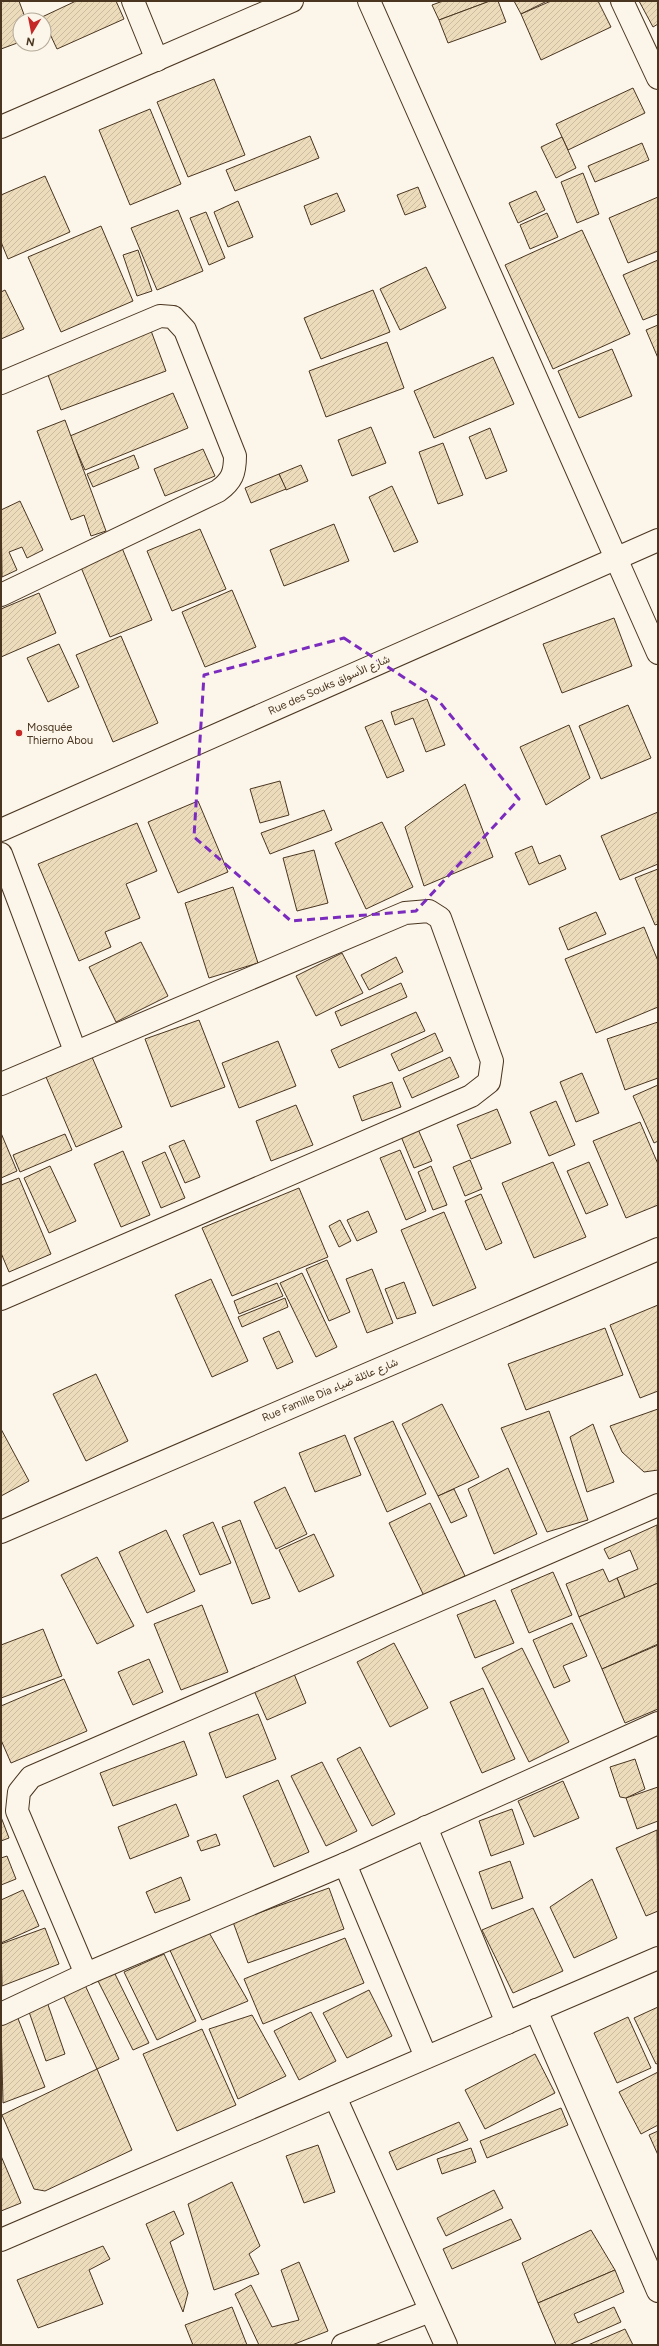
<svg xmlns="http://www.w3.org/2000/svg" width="659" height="2346" font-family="Figtree,Vazirmatn,sans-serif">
  <defs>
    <pattern id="building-hatch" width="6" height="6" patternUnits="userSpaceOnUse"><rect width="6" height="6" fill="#ecdcbc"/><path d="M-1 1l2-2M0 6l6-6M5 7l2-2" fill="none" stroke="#ccbda1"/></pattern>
  </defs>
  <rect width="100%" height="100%" fill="#fbf6e9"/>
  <g fill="url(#building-hatch)" stroke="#4a3520">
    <path d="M1,1H19L26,20H20V42L1,49Z"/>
    <path d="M76,1H116L124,19L57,49L42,17Z"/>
    <path d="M443,1H490L439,20L432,5Z"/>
    <path d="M490,1H498L506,22L448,43L439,20Z"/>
    <path d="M514,1H547L521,14Z"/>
    <path d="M551,1H598L611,27L541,60L521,14Z"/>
    <path d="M639,1H658V24L653,27Z"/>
    <path d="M214,79L245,155L188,177L157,102Z"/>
    <path d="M633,88L645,113L568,150L556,124Z"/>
    <path d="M150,109L181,184L130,205L99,130Z"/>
    <path d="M310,136L319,158L235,191L226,170Z"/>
    <path d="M562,137L576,168L556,178L541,147Z"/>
    <path d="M642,143L649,160L595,182L588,166Z"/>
    <path d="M583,173L599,214L577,223L561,182Z"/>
    <path d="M45,176L70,232L8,259L1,242V195Z"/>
    <path d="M418,187L426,207L405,215L397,195Z"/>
    <path d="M536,191L545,210L518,223L509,203Z"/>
    <path d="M337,193L345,211L311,225L304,206Z"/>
    <path d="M658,197V251L628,263L609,218Z"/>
    <path d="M238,201L253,237L228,247L214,212Z"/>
    <path d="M178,210L203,271L157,290L131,228Z"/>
    <path d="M206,212L225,258L209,265L190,218Z"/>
    <path d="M547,213L558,237L530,249L520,225Z"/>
    <path d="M101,226L133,301L61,332L28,257Z"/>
    <path d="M582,230L630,334L553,369L505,265Z"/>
    <path d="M138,250L152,291L137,296L123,255Z"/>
    <path d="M658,260V314L643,320L623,275Z"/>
    <path d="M426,267L446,308L400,330L380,289Z"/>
    <path d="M5,290L24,329L1,339V292Z"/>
    <path d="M373,290L390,332L321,359L304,318Z"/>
    <path d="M658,325V358L646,330Z"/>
    <path d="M150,328L166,371L61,410L45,367Z"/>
    <path d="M387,342L404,388L326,417L309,371Z"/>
    <path d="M612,349L632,396L579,418L558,371Z"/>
    <path d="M493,357L514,404L434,438L414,391Z"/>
    <path d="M173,393L188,428L85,470L70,436Z"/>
    <path d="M65,420L106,531L91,536L84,515L71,520L37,431Z"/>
    <path d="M371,427L386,463L352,476L338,440Z"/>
    <path d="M490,428L507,471L486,479L469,437Z"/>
    <path d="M443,443L463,495L438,504L419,452Z"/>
    <path d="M203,449L215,476L165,496L154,469Z"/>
    <path d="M134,455L139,468L93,487L87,474Z"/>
    <path d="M301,465L308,481L286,490L279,474Z"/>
    <path d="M279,474L286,489L251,503L245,488Z"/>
    <path d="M392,486L418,542L394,552L369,497Z"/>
    <path d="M20,501L43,550L27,558L22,547L9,552L17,570L2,577L1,510Z"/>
    <path d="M334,524L349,561L284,586L270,550Z"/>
    <path d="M200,529L226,589L172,611L147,551Z"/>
    <path d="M122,548L152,620L110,637L80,565Z"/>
    <path d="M232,590L256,647L205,667L182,612Z"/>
    <path d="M39,593L56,633L1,657V609Z"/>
    <path d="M614,618L632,666L562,693L543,644Z"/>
    <path d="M121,636L158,723L113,742L76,655Z"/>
    <path d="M59,644L79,687L48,702L27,658Z"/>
    <path d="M427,699L445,745L426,752L413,718L395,725L391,712Z"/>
    <path d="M628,705L651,758L601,779L579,726Z"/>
    <path d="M382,720L404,771L387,778L365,727Z"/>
    <path d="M569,725L590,778L546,805L520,747Z"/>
    <path d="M280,781L289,815L260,823L250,789Z"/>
    <path d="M465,784L493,857L424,886L405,827Z"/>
    <path d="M198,801L228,872L178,893L148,822Z"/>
    <path d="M324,810L332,830L270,854L261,833Z"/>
    <path d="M658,812V864L620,880L601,836Z"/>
    <path d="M382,822L413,887L366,909L335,843Z"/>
    <path d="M137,823L157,871L126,884L140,918L105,932L111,947L79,961L38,864Z"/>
    <path d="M532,846L539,864L560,855L566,869L529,885L515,853Z"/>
    <path d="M314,850L328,903L297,911L283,858Z"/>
    <path d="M658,869V924L655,925L635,878Z"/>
    <path d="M233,887L258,963L209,978L185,903Z"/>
    <path d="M596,912L606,934L568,950L559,928Z"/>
    <path d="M644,927L658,961V1007L596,1033L565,959Z"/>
    <path d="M141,942L168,996L116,1022L89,967Z"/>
    <path d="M342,953L363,993L316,1016L296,976Z"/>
    <path d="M396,957L403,972L369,990L361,975Z"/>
    <path d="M401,983L407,997L341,1026L335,1012Z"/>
    <path d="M416,1012L425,1031L339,1068L331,1050Z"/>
    <path d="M199,1020L225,1087L171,1107L145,1039Z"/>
    <path d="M658,1022V1078L625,1090L607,1039Z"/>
    <path d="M435,1033L443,1051L399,1071L391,1054Z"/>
    <path d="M278,1041L296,1086L239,1108L222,1063Z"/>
    <path d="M92,1057L122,1127L76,1147L46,1077Z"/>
    <path d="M450,1057L459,1077L412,1098L403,1078Z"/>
    <path d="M582,1073L599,1113L576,1122L560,1082Z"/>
    <path d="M392,1082L401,1107L362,1121L353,1096Z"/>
    <path d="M658,1085V1141L654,1143L633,1096Z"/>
    <path d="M556,1101L575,1145L549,1156L530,1112Z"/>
    <path d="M296,1105L313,1145L271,1161L256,1121Z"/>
    <path d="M497,1109L511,1143L471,1159L457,1125Z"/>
    <path d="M640,1122L658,1164V1205L626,1218L593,1141Z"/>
    <path d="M417,1127L432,1161L414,1168L400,1134Z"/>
    <path d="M1,1133L17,1171L1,1178Z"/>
    <path d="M65,1134L72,1150L20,1172L13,1155Z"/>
    <path d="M184,1140L200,1177L185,1183L169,1146Z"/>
    <path d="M400,1150L426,1211L406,1220L380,1158Z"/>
    <path d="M123,1151L150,1215L121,1227L94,1164Z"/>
    <path d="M165,1152L185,1198L161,1208L142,1162Z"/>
    <path d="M470,1160L482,1189L465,1196L453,1167Z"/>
    <path d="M553,1162L586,1237L534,1258L502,1183Z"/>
    <path d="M589,1162L608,1205L586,1214L567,1171Z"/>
    <path d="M50,1166L76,1221L49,1233L24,1178Z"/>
    <path d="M431,1166L447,1205L433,1210L418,1172Z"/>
    <path d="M19,1178L51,1254L9,1272L1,1253V1185Z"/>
    <path d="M299,1188L328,1257L232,1296L202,1228Z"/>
    <path d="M481,1194L502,1243L486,1250L465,1201Z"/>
    <path d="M368,1211L377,1232L357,1241L347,1220Z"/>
    <path d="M444,1212L476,1288L433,1306L401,1230Z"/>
    <path d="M340,1220L351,1241L339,1247L329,1226Z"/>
    <path d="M327,1260L350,1312L329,1321L306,1269Z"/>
    <path d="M372,1269L393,1323L367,1333L346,1279Z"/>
    <path d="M302,1273L337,1347L316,1357L280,1283Z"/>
    <path d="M211,1279L248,1361L212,1377L175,1295Z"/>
    <path d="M404,1282L416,1313L397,1319L385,1289Z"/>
    <path d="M277,1283L283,1296L239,1314L234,1301Z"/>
    <path d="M285,1298L288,1307L242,1327L238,1317Z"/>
    <path d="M658,1305V1391L640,1398L610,1325Z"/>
    <path d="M605,1328L623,1375L526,1410L508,1364Z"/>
    <path d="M279,1331L293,1362L277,1369L263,1338Z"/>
    <path d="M96,1374L128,1441L86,1461L53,1394Z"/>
    <path d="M442,1404L479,1477L438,1496L402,1424Z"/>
    <path d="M658,1409V1470L644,1472L622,1452L610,1426Z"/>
    <path d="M549,1411L588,1520L547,1532L501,1428Z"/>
    <path d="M393,1421L426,1494L387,1512L354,1438Z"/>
    <path d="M593,1424L614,1482L587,1492L570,1437Z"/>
    <path d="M1,1429L29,1481L1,1496Z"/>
    <path d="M345,1435L361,1475L315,1492L299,1453Z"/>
    <path d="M508,1468L537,1534L494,1554L468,1489Z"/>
    <path d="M285,1487L307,1534L276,1549L254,1502Z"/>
    <path d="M454,1489L467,1516L451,1523L438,1496Z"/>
    <path d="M430,1503L465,1576L424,1596L389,1523Z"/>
    <path d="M240,1520L270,1598L252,1604L222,1527Z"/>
    <path d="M213,1522L231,1563L200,1575L183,1535Z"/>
    <path d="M657,1525L658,1583L625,1598L617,1578L638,1569L630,1550L609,1559L604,1549Z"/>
    <path d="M166,1530L195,1591L147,1613L119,1552Z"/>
    <path d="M314,1534L334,1576L299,1592L279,1550Z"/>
    <path d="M97,1557L134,1626L97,1644L61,1575Z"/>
    <path d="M603,1569L609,1582L617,1578L625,1598L579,1617L566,1584Z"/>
    <path d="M553,1572L572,1615L529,1633L511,1590Z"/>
    <path d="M658,1583V1644L602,1669L579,1617Z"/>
    <path d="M495,1600L514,1643L475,1658L457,1615Z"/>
    <path d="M202,1605L228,1672L181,1690L154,1624Z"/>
    <path d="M572,1623L587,1656L563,1666L570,1681L554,1688L533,1640Z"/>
    <path d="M43,1629L62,1676L1,1698V1645Z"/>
    <path d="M394,1643L428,1708L390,1727L357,1662Z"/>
    <path d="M658,1645V1709L625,1723L602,1669Z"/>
    <path d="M522,1648L569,1742L529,1762L482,1668Z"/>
    <path d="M149,1659L163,1692L133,1705L118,1672Z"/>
    <path d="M292,1669L306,1703L267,1720L252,1686Z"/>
    <path d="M64,1679L87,1731L11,1763L1,1740V1706Z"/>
    <path d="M483,1688L515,1759L482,1773L450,1702Z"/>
    <path d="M258,1714L276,1759L226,1778L209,1733Z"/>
    <path d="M184,1741L197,1775L113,1806L100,1773Z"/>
    <path d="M360,1747L395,1814L372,1826L337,1759Z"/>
    <path d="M635,1759L645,1789L626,1798L620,1797L610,1767Z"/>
    <path d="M322,1762L357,1831L326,1846L291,1776Z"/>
    <path d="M278,1780L309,1852L274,1867L243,1796Z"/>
    <path d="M563,1781L579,1818L534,1837L518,1801Z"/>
    <path d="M658,1787V1821L637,1829L626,1798Z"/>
    <path d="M176,1804L189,1836L130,1859L118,1827Z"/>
    <path d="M512,1809L524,1844L491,1856L479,1821Z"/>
    <path d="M1,1817L9,1838L1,1841Z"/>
    <path d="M657,1830L658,1911L646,1916L616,1848Z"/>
    <path d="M216,1834L220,1845L201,1851L197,1841Z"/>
    <path d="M7,1856L16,1879L1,1885V1858Z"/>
    <path d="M510,1861L523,1898L492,1909L479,1872Z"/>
    <path d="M181,1877L190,1900L155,1913L146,1892Z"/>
    <path d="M592,1879L617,1938L574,1958L550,1907Z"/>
    <path d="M329,1888L344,1929L248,1963L233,1922Z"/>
    <path d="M23,1890L39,1926L1,1943V1900Z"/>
    <path d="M533,1908L563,1971L513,1993L482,1930Z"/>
    <path d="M45,1928L59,1964L2,1986L1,1944Z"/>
    <path d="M207,1929L248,2001L202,2020L168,1946Z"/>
    <path d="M345,1938L364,1983L263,2024L244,1979Z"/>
    <path d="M164,1954L196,2021L157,2040L124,1972Z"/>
    <path d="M114,1972L149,2043L133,2050L98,1981Z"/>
    <path d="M85,1985L119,2059L97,2069L63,1995Z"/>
    <path d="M369,1990L392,2036L347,2058L323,2013Z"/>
    <path d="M46,1999L65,2054L46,2061L27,2006Z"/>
    <path d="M658,2007V2063L656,2064L634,2018Z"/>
    <path d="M311,2012L336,2061L299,2080L274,2031Z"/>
    <path d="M252,2015L286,2076L238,2099L209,2029Z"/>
    <path d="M17,2016L45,2087L3,2103L1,2022Z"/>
    <path d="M628,2017L651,2068L617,2083L594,2033Z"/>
    <path d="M202,2029L236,2105L177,2131L143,2054Z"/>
    <path d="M535,2054L555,2093L485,2129L465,2090Z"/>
    <path d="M97,2069L132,2150L45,2191L34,2189L2,2115Z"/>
    <path d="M658,2072V2125L641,2134L619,2092Z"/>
    <path d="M561,2108L568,2125L487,2158L480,2141Z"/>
    <path d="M459,2122L468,2140L397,2170L389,2152Z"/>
    <path d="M658,2131V2155L649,2135Z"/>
    <path d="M318,2145L335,2192L304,2203L286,2156Z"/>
    <path d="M471,2148L476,2162L442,2174L437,2159Z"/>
    <path d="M1,2156L21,2203L1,2211Z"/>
    <path d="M232,2182L260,2246L249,2254L259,2274L214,2290L188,2204Z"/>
    <path d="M494,2190L503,2208L446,2236L437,2218Z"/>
    <path d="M174,2211L184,2234L170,2242L188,2293L183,2312L146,2224Z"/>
    <path d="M511,2219L521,2239L452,2269L443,2249Z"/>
    <path d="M591,2230L615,2270L538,2303L522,2263Z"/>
    <path d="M103,2246L110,2259L89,2270L103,2304L38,2328L17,2280Z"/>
    <path d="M299,2262L328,2331L292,2345H259L235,2294L251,2285L272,2327L299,2320L281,2270Z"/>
    <path d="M615,2270L624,2292L574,2314L578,2323L614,2307L621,2322L569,2345H556L538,2303Z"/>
    <path d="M232,2307L247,2345H193L185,2325Z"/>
    <path d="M625,2329L633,2345H588Z"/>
  </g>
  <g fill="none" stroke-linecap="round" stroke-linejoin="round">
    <defs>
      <g id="street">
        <path d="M133,1L157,60"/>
        <path d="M622,1L658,78"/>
        <path d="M1,127L292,1"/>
        <path d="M1,383L160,316L173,317L185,330L235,456C235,473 232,481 218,491L1,595"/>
        <path d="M1,830L658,540"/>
        <path d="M1,854L75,1051"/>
        <path d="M1,1084L405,913L429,911L440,918L492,1061L489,1082L471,1096L1,1299"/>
        <path d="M1,1532L658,1249"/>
        <path d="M426,1827L507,2023"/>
        <path d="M345,1864L426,2057"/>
        <path d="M86,1974L17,1811L19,1792L31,1777L658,1505"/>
        <path d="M536,2010L658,2291"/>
        <path d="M1,2014L86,1974L345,1864L658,1723"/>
        <path d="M335,2097L446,2345"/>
        <path d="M1,2240L658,1958"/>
        <path d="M343,2345L430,2311"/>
      </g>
      <path id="secondary" d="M369,1L658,653"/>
    </defs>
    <use href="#street" stroke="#4a3520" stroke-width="24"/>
    <use href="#secondary" stroke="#4a3520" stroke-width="24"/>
    <use href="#street" stroke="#fbf6e9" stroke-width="22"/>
    <use href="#secondary" stroke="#fbf6e9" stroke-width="22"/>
  </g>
  <path fill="none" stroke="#7b2cbf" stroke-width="3" stroke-dasharray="8 5" stroke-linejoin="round" d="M344,638L438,700L519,799L416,911L291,921L194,837L204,675Z"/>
  <circle fill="#c62828" stroke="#fbf6e9" stroke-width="1.5" cx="19" cy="733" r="4"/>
  <g text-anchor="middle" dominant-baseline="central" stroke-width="3" stroke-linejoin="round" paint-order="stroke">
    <g font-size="11" fill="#4a3520" stroke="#fbf6e9">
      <text transform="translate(329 685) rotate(-24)">Rue des Souks شارع الأسواق</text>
      <text transform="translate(330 1390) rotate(-23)">Rue Famille Dia شارع عائلة ضياء</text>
    </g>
    <g font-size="11" fill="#4a3520" stroke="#fbf6e9" text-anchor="start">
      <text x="27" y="727">Mosquée<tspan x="27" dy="13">Thierno Abou</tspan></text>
    </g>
  </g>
  <rect width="659" height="2346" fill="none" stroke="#4a3520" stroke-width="4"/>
  <g transform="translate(32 32) rotate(190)"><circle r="19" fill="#fbf6e9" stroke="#b4a999"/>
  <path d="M0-3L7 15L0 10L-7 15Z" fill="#c62828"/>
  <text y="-6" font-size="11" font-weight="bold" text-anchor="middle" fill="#4a3520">N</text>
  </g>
</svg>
